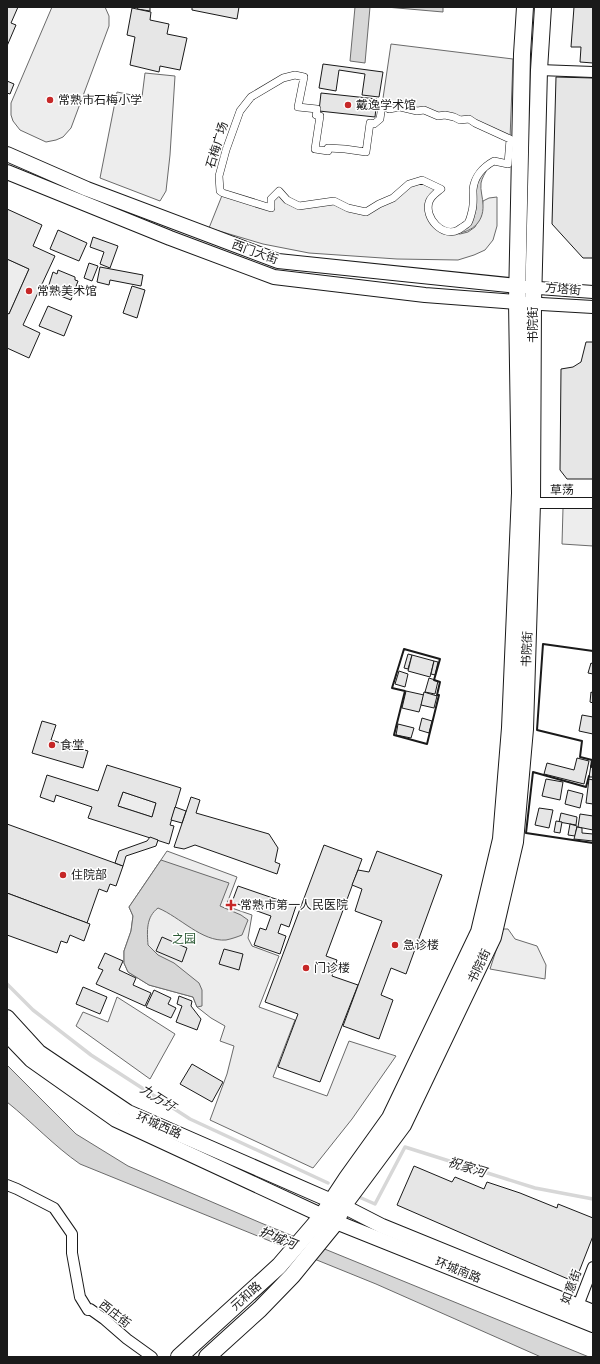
<svg xmlns="http://www.w3.org/2000/svg" width="600" height="1364" font-family="Rubik,'Noto Sans SC',sans-serif">
  <rect width="100%" height="100%" fill="#fff"/>
  <g fill="#ededed" stroke="#6a6a6a">
    <path d="M52,7H105L109,16V26L71,128L63,137L56,140L46,142L20,130L13,121L11,115V103Z"/>
    <path d="M391,44L513,59L510,139L475,123L382,105Z"/>
    <path d="M145,73L175,76L170,155L166,191L160,201L100,178L117,92L142,97Z"/>
    <path d="M422,180L441,189L429,202L431,219L453,233L460,234L468,232L475,227L481,216L483,201L489,198L497,197V226L493,240L485,250L474,255L458,260L397,259L309,253L263,244L209,228L223,193L271,208L276,194L299,206L334,201L366,212L409,184Z"/>
    <path d="M7,259L29,269L9,314L7,313Z"/>
    <path d="M563,508H593V546L562,544Z"/>
    <path d="M123,792L156,803L152,817L118,806Z"/>
    <path d="M167,851L237,877L226,906L252,915L248,938L252,946L279,956L259,1007L295,1020L273,1077L327,1096L349,1041L396,1056L352,1119L313,1168L210,1120L227,1074L234,1046L220,1041L225,1026L211,1018L197,1007L193,997L149,985L128,972L124,963V951L131,931L133,916L129,907Z"/>
    <path d="M503,929H508L515,939L537,946L546,965L545,979L490,969Z"/>
    <path d="M117,997L175,1034L150,1079L76,1026L83,1012L108,1022Z"/>
  </g>
  <g fill="#d7d7d7" stroke="#6a6a6a">
    <path d="M355,7H370L365,63L350,61Z"/>
    <path d="M386,7H443V12Z"/>
    <path d="M488,168C485,173 482,178 481,183C480,190 483,198 483,205C484,223 470,234 453,233L468,223L476,180Z"/>
    <path d="M161,860L229,883L220,906L241,915L248,920L242,935C237,937 231,939 226,940C202,942 180,917 158,908C146,917 147,931 148,945L158,955L174,963L199,983L202,990V1006L197,1007L193,997L149,985L128,972L124,963V951L131,931L133,916L129,907Z"/>
    <path d="M7,1065L76,1134L128,1166L261,1223L589,1357H541L376,1284L80,1164C54,1146 32,1122 7,1102Z"/>
  </g>
  <g fill="none" stroke-linecap="round" stroke-linejoin="round">
    <g stroke="#d7d7d7" stroke-width="3.5">
      <path d="M7,984L33,1010L91,1055L190,1119L328,1183"/>
      <path d="M359,1197L375,1204L405,1147L535,1188L593,1199"/>
    </g>
  </g>
  <g fill="#e6e6e6" stroke="#1a1a1a" fill-rule="evenodd">
    <path d="M7,7H18L11,23L16,25L7,46Z"/>
    <path d="M138,7H150V11L137,9Z"/>
    <path d="M192,7H239L237,19L192,10Z"/>
    <path d="M574,7H593V63L580,62L581,47H571Z"/>
    <path d="M132,8L151,12L150,20L169,24L167,34L187,38L180,70L160,66L159,72L130,65L135,37L127,35Z"/>
    <path d="M323,64L383,72L379,97L362,95L365,74L339,70L336,91L319,88Z"/>
    <path d="M556,77L593,78V258H583L552,224Z"/>
    <path d="M7,81L14,84L10,94L7,93Z"/>
    <path d="M321,93L377,99L375,117L319,111Z"/>
    <path d="M7,209L42,225L33,246L55,256L23,325L40,333L29,358L7,348V313L9,314L29,269L7,259Z"/>
    <path d="M58,230L87,243L79,261L50,249Z"/>
    <path d="M93,237L118,246L110,268L100,264L104,252L90,247Z"/>
    <path d="M89,263L98,266L92,281L84,278Z"/>
    <path d="M100,267L143,275L141,286L110,280L109,285L97,282Z"/>
    <path d="M58,270L75,277V280L78,281L71,300L47,291L53,272L57,274Z"/>
    <path d="M132,286L145,290L137,318L123,313Z"/>
    <path d="M48,306L72,316L64,336L39,326Z"/>
    <path d="M586,342H593V479H567L560,470L561,369L573,367L581,362Z"/>
    <path d="M408,654L412,655L408,669L404,668Z"/>
    <path d="M412,655L434,661L430,677L408,671Z"/>
    <path d="M434,661L438,662L435,675L431,674Z"/>
    <path d="M591,663L593,664V674L588,673Z"/>
    <path d="M399,671L408,674L405,687L395,684Z"/>
    <path d="M429,678L438,681L435,694L425,692Z"/>
    <path d="M406,691L424,695L419,712L402,708Z"/>
    <path d="M424,692L437,696L434,708L421,705Z"/>
    <path d="M591,692L593,693V703L590,702Z"/>
    <path d="M582,715L593,717V734L579,731Z"/>
    <path d="M422,718L432,721L429,733L419,730Z"/>
    <path d="M42,721L56,725L51,740L88,751L83,768L32,753Z"/>
    <path d="M398,724L414,728L411,738L396,735Z"/>
    <path d="M577,758L589,761L584,784L544,774L547,763L574,770Z"/>
    <path d="M107,765L181,788L170,825L174,826L169,844L88,818L92,807L56,795L54,802L40,797L47,775L98,791ZM123,792L156,803L152,817L118,806Z"/>
    <path d="M591,765H593V777H589Z"/>
    <path d="M546,779L563,782L560,800L542,796Z"/>
    <path d="M589,779L593,780V804L586,803Z"/>
    <path d="M568,790L583,794L580,808L565,804Z"/>
    <path d="M191,797L200,800L196,813L269,834L278,848L275,862L280,864L277,874L195,845L184,849L174,847Z"/>
    <path d="M175,807L186,811L182,823L171,820Z"/>
    <path d="M539,808L553,810L549,828L535,825Z"/>
    <path d="M561,813L577,817L576,825L559,822Z"/>
    <path d="M580,814L593,816V830L578,827Z"/>
    <path d="M556,821L562,822L560,833L554,832Z"/>
    <path d="M7,824L123,866L116,886L110,884L107,892L99,889L87,923L7,893Z"/>
    <path d="M570,824L577,826L575,836L568,835Z"/>
    <path d="M577,827L582,828V833L593,834V841L574,839Z"/>
    <path d="M150,837L158,840L156,846L126,856L123,866L115,863L119,851L147,841Z"/>
    <path d="M324,845L362,859L326,956L337,960L332,976L358,985L320,1082L278,1067L298,1014L265,1002Z"/>
    <path d="M377,851L442,875L406,974L391,968L381,995L393,1000L379,1039L343,1026L382,921L355,911L362,889L352,885L358,870L369,872Z"/>
    <path d="M238,886L296,906L289,927L281,924L278,933L286,936L280,954L254,945L260,928L266,930L271,916L232,902Z"/>
    <path d="M7,893L90,924L84,941L70,935L67,943L61,941L57,953L7,935Z"/>
    <path d="M162,937L187,948L182,962L156,951Z"/>
    <path d="M224,949L243,954L239,970L219,964Z"/>
    <path d="M105,953L123,961L119,970L136,978L133,985L151,993L145,1006L96,984L103,970L98,968Z"/>
    <path d="M83,987L107,997L100,1014L76,1004Z"/>
    <path d="M154,990L171,998L168,1004L176,1008L171,1018L146,1007Z"/>
    <path d="M179,996L192,1001L191,1006L201,1019L197,1030L176,1022L182,1006L177,1004Z"/>
    <path d="M192,1064L223,1082L212,1102L180,1084Z"/>
    <path d="M414,1166L452,1182L455,1177L484,1189L487,1182L520,1193L557,1208L558,1204L593,1218V1236L575,1282L498,1249L397,1205Z"/>
  </g>
  <g fill="none" stroke-linecap="round" stroke-linejoin="round">
    <defs>
      <path id="pedestrian" d="M295,75L304,77L298,107L317,109L316,115L320,116L315,149L328,151V148L345,149L366,152L370,123L374,124L380,119L382,105L389,109L400,107L417,111L424,110L438,116L445,115L454,117L460,120L469,119L475,123L510,139L508,164L494,161C483,167 474,177 473,190C473,197 474,204 472,211C471,215 470,220 468,223C466,225 461,228 458,230C443,238 424,218 429,202C431,196 436,193 441,189L422,180L409,184L393,198L379,204L366,212L348,208L334,201L299,206L287,200L279,191L271,199V208L223,193L220,191L219,176L226,150L240,111L251,97L283,78Z"/>
      <g id="minor">
        <path d="M539,70L593,72"/>
        <path d="M532,503H593"/>
        <path d="M7,1185L17,1189L54,1208L72,1234V1253L80,1297L88,1310L90,1309L104,1319L127,1339L152,1357"/>
        <path d="M576,1311L593,1267"/>
      </g>
      <g id="tertiary">
        <path d="M525,287L593,292"/>
        <path d="M524,303L593,307"/>
      </g>
      <g id="secondary">
        <path d="M7,154L87,189L278,261L518,286"/>
        <path d="M7,172L170,238L274,277L425,295L517,302"/>
        <path d="M7,1017L39,1052L128,1112L343,1206L382,1226L593,1312"/>
        <path d="M7,1035L31,1060L116,1120L336,1222L593,1325"/>
      </g>
      <g id="primary">
        <path d="M179,1357L279,1266L322,1216L347,1178L390,1118L479,932L501,839L510,728L520,493L517,302L522,54L525,7"/>
        <path d="M207,1357L260,1309L292,1276L336,1222L343,1206L403,1125L493,937L515,842L525,729L532,503L533,304L539,70L543,7"/>
      </g>
    </defs>
    <use href="#pedestrian" stroke="#1a1a1a" stroke-width="8"/>
    <use href="#minor" stroke="#1a1a1a" stroke-width="12"/>
    <use href="#tertiary" stroke="#1a1a1a" stroke-width="14"/>
    <use href="#secondary" stroke="#1a1a1a" stroke-width="16"/>
    <use href="#primary" stroke="#1a1a1a" stroke-width="18"/>
    <use href="#pedestrian" stroke="#fff" stroke-width="7"/>
    <use href="#minor" stroke="#fff" stroke-width="10"/>
    <use href="#tertiary" stroke="#fff" stroke-width="12"/>
    <use href="#secondary" stroke="#fff" stroke-width="14"/>
    <use href="#primary" stroke="#fff" stroke-width="16"/>
    <g stroke="#1a1a1a" stroke-width="2">
      <path d="M404,649L440,659L434,680L440,682L437,695H439L427,744L394,735L405,691L392,688Z"/>
      <path d="M591,767L592,760L580,757L582,741L537,730L543,644L593,651"/>
      <path d="M589,776L586,787L533,772L526,833L593,843"/>
    </g>
  </g>
  <g fill="#c62828" stroke="#fff" stroke-width="1.5">
    <circle cx="50" cy="100" r="4"/>
    <circle cx="348" cy="105" r="4"/>
    <circle cx="29" cy="291" r="4"/>
    <circle cx="52" cy="745" r="4"/>
    <circle cx="63" cy="875" r="4"/>
    <path d="M229 899h4v4h4v4h-4v4h-4v-4h-4v-4h4z"/>
    <circle cx="395" cy="945" r="4"/>
    <circle cx="306" cy="968" r="4"/>
  </g>
  <g text-anchor="middle" dominant-baseline="central" stroke-width="3" stroke-linejoin="round" paint-order="stroke">
    <g font-size="12" fill="#1a1a1a" stroke="#fff" text-anchor="start">
      <text x="58" y="100">常熟市石梅小学</text>
      <text x="356" y="105">戴逸学术馆</text>
      <text x="37" y="291">常熟美术馆</text>
      <text x="60" y="745">食堂</text>
      <text x="71" y="875">住院部</text>
      <text x="240" y="905">常熟市第一人民医院</text>
      <text x="403" y="945">急诊楼</text>
      <text x="314" y="968">门诊楼</text>
    </g>
    <g font-size="12" fill="#1a1a1a" stroke="#fff">
      <text transform="translate(217 145) rotate(-73)">石梅广场</text>
      <text transform="translate(255 252) rotate(20)">西门大街</text>
      <text transform="translate(563 289) rotate(5)">方塔街</text>
      <text transform="translate(533 325) rotate(-90)">书院街</text>
      <text transform="translate(562 490) rotate(-1)">草荡</text>
      <text transform="translate(527 649) rotate(-88)">书院街</text>
      <text transform="translate(479 966) rotate(-64)">书院街</text>
      <text transform="translate(159 1125) rotate(24)">环城西路</text>
      <text transform="translate(458 1270) rotate(22)">环城南路</text>
      <text transform="translate(571 1287) rotate(-69)">如意街</text>
      <text transform="translate(246 1296) rotate(-42)">元和路</text>
      <text transform="translate(115 1314) rotate(38)">西庄街</text>
    </g>
    <g font-size="12" fill="#2b5a34" stroke="#fff">
      <text x="184" y="939">之园</text>
    </g>
    <g font-size="13" font-style="italic" fill="#1a1a1a" stroke="#fff">
      <text transform="translate(158 1098) rotate(33)">九万圩</text>
      <text transform="translate(467 1167) rotate(17)">祝家河</text>
      <text transform="translate(278 1238) rotate(22)">护城河</text>
    </g>
  </g>
  <rect width="600" height="1364" fill="none" stroke="#1a1a1a" stroke-width="16"/>
</svg>
